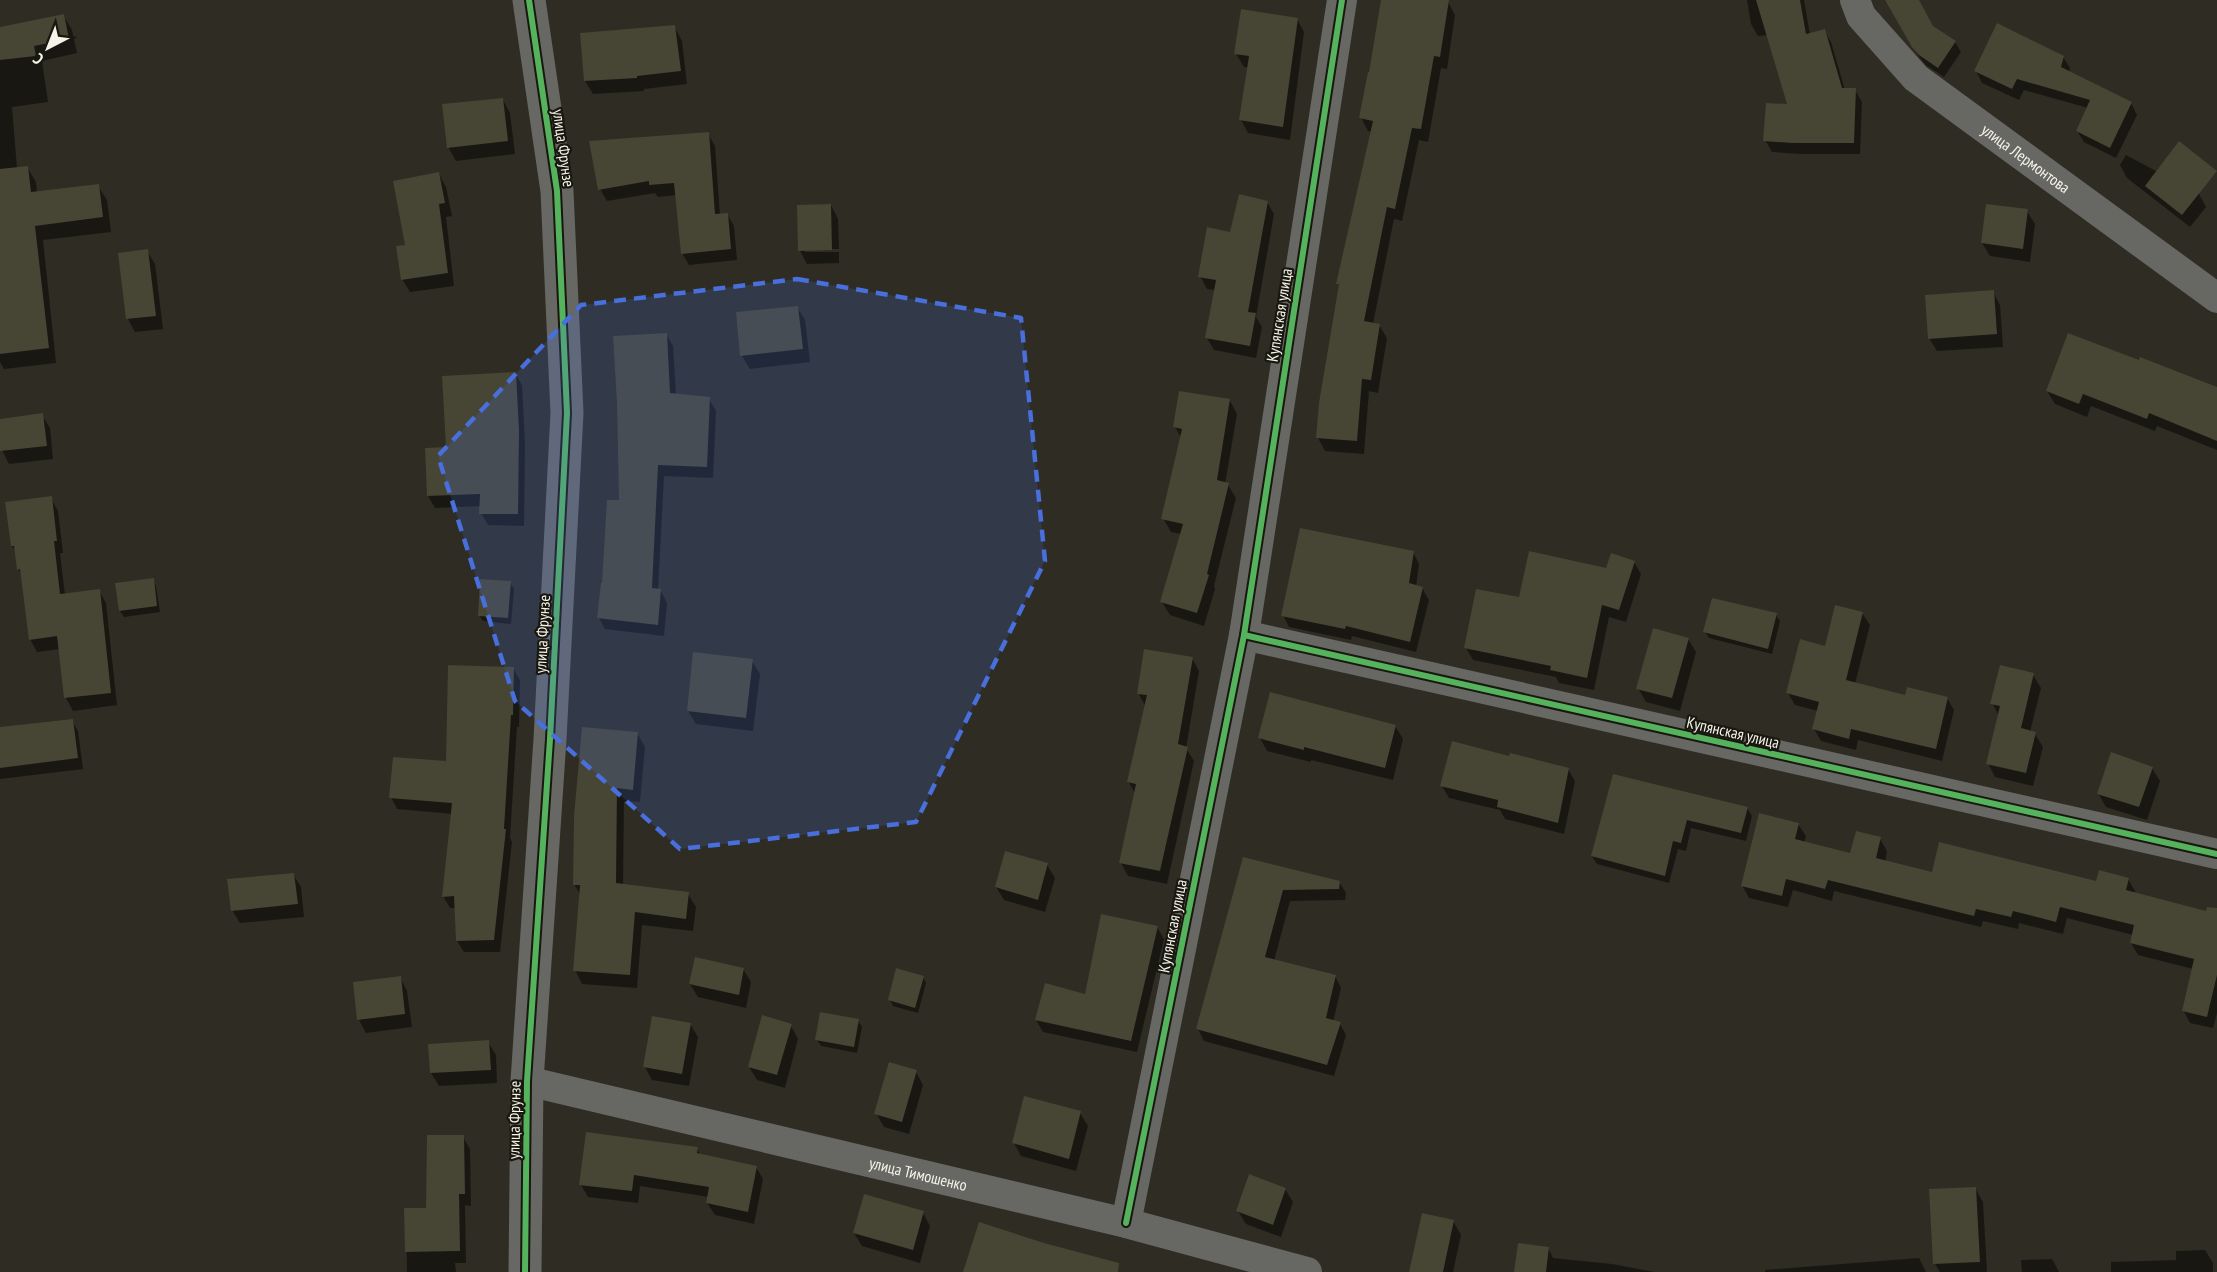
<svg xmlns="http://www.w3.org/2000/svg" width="2217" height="1272" font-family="'PT Sans Narrow',sans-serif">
  <rect width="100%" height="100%" fill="#2e2c23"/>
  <g fill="#0007">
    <path d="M1382,0L1448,2L1455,15L1447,69L1441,68L1428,142L1419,140L1402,221L1394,219L1373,324L1379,325L1387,338L1378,393L1369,391L1364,454L1325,451L1318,438L1340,286L1338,283L1372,132L1368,131L1361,118Z"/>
    <path d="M1747,0H1804L1810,35L1824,30L1831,42L1845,90H1855L1862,102L1860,154H1801L1772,152L1765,140L1789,106L1768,35L1758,36L1751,24Z"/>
    <path d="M1887,0H1917L1932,27L1955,42L1961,52L1944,77L1926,65L1920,58Z"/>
    <path d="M63,15L72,30L77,53L42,61L48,102L12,107L17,168L27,167L36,182L37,193L98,186L107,200L111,232L43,240L56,363L4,369L0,362V29Z"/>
    <path d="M1297,19L1304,32L1290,140L1248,133L1241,120L1249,68L1244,67L1236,54Z"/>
    <path d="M675,28L682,41L687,84L644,89V91L593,94L585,81L582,34Z"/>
    <path d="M2063,57L2070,68L2069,73L2131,103L2137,115L2116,158L2084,142L2077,131L2088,108L2024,90L2019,100L1982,83L1976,71Z"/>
    <path d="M503,100L510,113L515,154L456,161L448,147Z"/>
    <path d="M708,134L715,146L720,215L727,214L734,226L737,260L689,265L682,253L677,195L658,197L655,193L607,201L600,189Z"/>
    <path d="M2126,155L2199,194L2206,207L2190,227L2127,178L2120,165Z"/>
    <path d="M439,174L446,187L452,216L446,217L454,286L410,292L402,279L406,246Z"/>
    <path d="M1267,202L1274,214L1256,317L1262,327L1256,358L1214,350L1207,338L1216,290L1207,289L1200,276L1231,233Z"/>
    <path d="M831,205L838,219L839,249H805V252H839V263L807,264L800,251Z"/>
    <path d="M2027,211L2035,224L2030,262L1990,256L1982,243Z"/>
    <path d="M147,251L155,264L163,329L135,332L128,319Z"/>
    <path d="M1993,292L2000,305L2003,347L1937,351L1929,338Z"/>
    <path d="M797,307L805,320L810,362L750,369L742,356Z"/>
    <path d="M666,334L673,346L676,395L709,399L716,411L713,478L664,476L658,590L661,591L667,603L664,636L605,629L599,618L620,502Z"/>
    <path d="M515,373L522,385L525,444L524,526L488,525L481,513V506L435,508L428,496L426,450L448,449Z"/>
    <path d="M2217,389V450L2157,426L2155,431L2091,406L2087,417L2055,404L2047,391Z"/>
    <path d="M1230,401L1237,414L1225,484L1228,485L1236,498L1214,586L1215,589L1204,626L1170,615L1162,602L1181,534L1171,532L1163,518L1182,439L1175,427Z"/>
    <path d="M42,415L50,428L53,459L9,464L2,450L0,420Z"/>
    <path d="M51,498L58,511L63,553H60L65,595L99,591L106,603L117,705L73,711L66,698L60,649L37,652L30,639L23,576L18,569L17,554L12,546Z"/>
    <path d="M1413,552L1419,564L1416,587L1422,588L1429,600L1416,652L1352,636L1351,640L1289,627L1283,615Z"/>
    <path d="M1634,562L1641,574L1626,622L1609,617L1594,690L1559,683L1556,677L1473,660L1466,648L1520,599Z"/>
    <path d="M153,580L156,586L160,612L124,617L120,611Z"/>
    <path d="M510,583L514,589L511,624L483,621L479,615Z"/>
    <path d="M1862,613L1870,625L1855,684L1906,696L1947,698L1954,710L1942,761L1858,740L1856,750L1821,741L1814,729L1818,711L1795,705L1788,693Z"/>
    <path d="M1776,615L1780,621L1772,654L1709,638L1705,632Z"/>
    <path d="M1688,639L1696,652L1680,711L1646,702L1638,688Z"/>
    <path d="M1192,658L1199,671L1186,748L1194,761L1167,884L1128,876L1121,863L1135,793L1128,781L1146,707L1138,693Z"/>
    <path d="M752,661L760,674L753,731L696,724L688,711Z"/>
    <path d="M513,668L520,680L519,727H517L510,838L512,842L500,952H464L457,941L456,908H450L443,896L453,814L397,809L391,797L447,763Z"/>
    <path d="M2033,675L2041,688L2030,732L2035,734L2043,747L2033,786L1995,777L1988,763L1999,716L1992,703Z"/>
    <path d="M72,721L78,731L83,769L0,779V729Z"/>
    <path d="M1395,726L1403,739L1393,780L1311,760V762L1267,751L1260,738Z"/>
    <path d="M637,733L645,747L640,802L624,801L623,885L688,894L696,907L693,931L642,925L637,988L582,984L575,970L581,896L574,884Z"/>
    <path d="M1511,758L1568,769L1575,781L1564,834L1505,819L1500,810L1449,798L1442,786Z"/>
    <path d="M2152,768L2160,781L2147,820L2106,807L2098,793Z"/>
    <path d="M1614,776L1747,808L1752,816L1746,841L1691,828L1686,851L1678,849L1669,883L1597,864L1592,856Z"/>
    <path d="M1798,824L1806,836L1804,843L1851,855L1880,839L1887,851L1885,862L1933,874L2097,883L2128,879L2135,891V894L2217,915V1013L2213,1028L2190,1023L2183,1010L2193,969L2138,955L2131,943L2133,935L2067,918L2063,934L2019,923L2018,929L1983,921L1981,927L1834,891L1832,901L1793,890L1788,907L1749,898L1742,885Z"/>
    <path d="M1244,859L1339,882L1346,893L1345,900L1290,901L1274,961L1335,976L1341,988L1333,1022L1340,1024L1346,1035L1334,1076L1204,1041L1198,1029Z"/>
    <path d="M1047,865L1055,878L1045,912L1004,900L996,887Z"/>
    <path d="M293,874L301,887L304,917L240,923L232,910Z"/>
    <path d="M1157,927L1164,939L1137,1052L1043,1032L1036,1020L1086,995Z"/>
    <path d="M743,969L751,982L746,1008L698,997L690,984Z"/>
    <path d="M400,977L407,991L412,1027L366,1033L359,1020Z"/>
    <path d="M923,977L926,983L918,1013L893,1006L890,1000Z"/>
    <path d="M858,1021L862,1027L857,1053L821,1046L817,1040Z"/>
    <path d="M690,1024L698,1037L689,1086L652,1080L645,1067Z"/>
    <path d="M791,1026L798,1039L785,1088L757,1080L749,1067Z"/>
    <path d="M488,1042L496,1055L497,1083L439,1086L431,1073L430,1045Z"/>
    <path d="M916,1072L923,1085L909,1134L884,1127L876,1113Z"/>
    <path d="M1080,1113L1088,1126L1076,1171L1021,1156L1014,1143Z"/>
    <path d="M463,1137L470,1149L471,1206L465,1205L466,1263H455L456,1272H407L406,1209H427Z"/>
    <path d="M697,1149L701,1156L756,1167L763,1179L754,1224L715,1215L707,1203L709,1197L640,1186L638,1203L588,1197L581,1185Z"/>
    <path d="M1975,1188L1983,1202L1987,1272H1940L1935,1264Z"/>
    <path d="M1285,1189L1293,1202L1281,1237L1246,1224L1238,1211Z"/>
    <path d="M923,1213L930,1226L920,1263L862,1246L854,1233Z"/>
    <path d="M1453,1221L1461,1235L1453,1272H1413Z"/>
    <path d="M1548,1248L1553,1258L1612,1264L1654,1272H1516Z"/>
    <path d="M2205,1250L2213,1263V1272H2111V1262L2176,1260V1251Z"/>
    <path d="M1919,1258L1926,1272H1765V1270Z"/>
    <path d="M2052,1259L2059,1272H2022L2021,1260Z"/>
  </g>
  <g fill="#474533">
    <path d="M1381,0H1449L1440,57L1434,56L1421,129L1412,128L1395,209L1387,207L1364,321L1380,324L1371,380L1362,379L1357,441L1316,438L1319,403L1339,284H1336L1373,121L1359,118L1368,72H1369Z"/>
    <path d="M1756,0H1800L1806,34L1825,29L1842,88H1856L1854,143H1793L1763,141L1766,103L1787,104Z"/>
    <path d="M1885,0H1919L1933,26L1956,41L1938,68L1919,55L1912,47Z"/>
    <path d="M1241,9L1298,18L1283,127L1239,120L1249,56L1234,54Z"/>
    <path d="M64,14L69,39L34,46L36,56L0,60V27Z"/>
    <path d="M1997,23L2064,56L2061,67L2132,102L2110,148L2076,131L2090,100L2017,79L2012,89L1974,71Z"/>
    <path d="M675,25L681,71L637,76V78L584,81L580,33Z"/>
    <path d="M503,98L508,141L447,148L442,104Z"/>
    <path d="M709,132L715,214L728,213L731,249L681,254L674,183L649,185V181L598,190L589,141Z"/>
    <path d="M2179,141L2217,171L2182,215L2145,186Z"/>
    <path d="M28,166L31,192L99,184L103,217L35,226L49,348L0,354V169Z"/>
    <path d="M439,172L445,203L439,204L448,273L401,280L396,246L405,245L393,181Z"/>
    <path d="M1239,194L1268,201L1248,312L1256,313L1250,346L1205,338L1216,280L1198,277L1207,227L1230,232Z"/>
    <path d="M831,204L832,250L798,251L797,205Z"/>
    <path d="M1986,204L2028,209L2023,249L1981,243Z"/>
    <path d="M148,249L156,316L126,319L118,253Z"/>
    <path d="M1994,290L1997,334L1928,339L1925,295Z"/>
    <path d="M798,306L803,349L740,356L736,312Z"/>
    <path d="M667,333L670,393L710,397L707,467L658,465L652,588L661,589L658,625L597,618L601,583H602L607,500H619L617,404L613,336Z"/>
    <path d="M2068,333L2139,360L2140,357L2217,387V441L2149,413L2147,419L2083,394L2079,404L2046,391Z"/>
    <path d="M516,372L519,431L518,514H479L480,494L427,496L425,448L446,447L442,376Z"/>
    <path d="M1179,391L1230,399L1217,480L1229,483L1207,574L1209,575L1197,613L1160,602L1183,524L1161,519L1182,429L1173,427Z"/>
    <path d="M43,413L47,446L0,451V419Z"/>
    <path d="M52,496L57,541H54L60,594L100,589L111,693L64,698L57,636L29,640L20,569L17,570L14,546H11L5,502Z"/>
    <path d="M1300,528L1414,551L1409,583L1423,587L1410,642L1346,626L1345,629L1281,616Z"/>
    <path d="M1529,551L1606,568L1611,553L1635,561L1619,610L1602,605L1587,678L1550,670L1551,666L1464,648L1476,589L1519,597Z"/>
    <path d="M154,578L157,606L119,611L115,583Z"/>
    <path d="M480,579L511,581L508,618L478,616Z"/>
    <path d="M1712,598L1777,613L1768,649L1703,632Z"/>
    <path d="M1835,605L1863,612L1846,680L1905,695L1907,687L1948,697L1936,749L1851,729L1849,739L1812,729L1819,702L1786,693L1800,639L1825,646Z"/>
    <path d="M1653,628L1689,638L1672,698L1636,689Z"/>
    <path d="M1144,649L1193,657L1178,744L1188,747L1160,871L1119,863L1136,784L1127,782L1147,695L1137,694Z"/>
    <path d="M693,652L753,659L746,718L687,711Z"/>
    <path d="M448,665L514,667L513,715H511L504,829H506L494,940L456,941L454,896L442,897L452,803L389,798L393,757L446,761Z"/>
    <path d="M2000,665L2034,673L2021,728L2036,732L2026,773L1986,764L2000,706L1990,704Z"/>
    <path d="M1270,692L1396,725L1385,768L1304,747V750L1258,738Z"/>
    <path d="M73,719L78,758L0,768V727Z"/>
    <path d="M582,727L638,732L633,790L617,788L616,883L689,892L686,919L635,912L630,975L573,971L580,885H573L574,816Z"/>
    <path d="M1452,741L1509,756L1510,753L1569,768L1558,823L1497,807L1498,800L1440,786Z"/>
    <path d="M2111,752L2153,767L2139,807L2097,794Z"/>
    <path d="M1613,774L1748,807L1741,833L1687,820L1681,843L1673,841L1665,876L1591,856Z"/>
    <path d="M1759,813L1799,823L1795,839L1850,853L1856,831L1881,837L1876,858L1932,872L1939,842L2096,881L2099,870L2129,878L2126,890L2206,911L2207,907L2217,908V975L2207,1017L2182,1011L2194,959L2130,943L2134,925L2060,907L2056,922L2013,911L2011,917L1976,909L1974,916L1828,880L1825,889L1786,879L1782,896L1741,886Z"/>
    <path d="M1005,851L1048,863L1038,900L995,887Z"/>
    <path d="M1243,857L1340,881L1339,889L1283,890L1265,957L1336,975L1326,1018L1341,1022L1327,1065L1196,1029Z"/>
    <path d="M294,873L298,904L231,911L227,879Z"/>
    <path d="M1101,914L1158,926L1131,1041L1035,1020L1045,983L1085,994Z"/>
    <path d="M695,957L744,968L739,995L689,984Z"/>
    <path d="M896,968L924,976L915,1008L888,1000Z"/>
    <path d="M401,976L405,1014L357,1020L353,982Z"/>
    <path d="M820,1012L859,1019L854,1047L815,1040Z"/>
    <path d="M762,1015L792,1024L777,1075L748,1067Z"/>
    <path d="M652,1016L691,1023L682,1074L643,1067Z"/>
    <path d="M489,1040L491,1070L430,1073L428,1044Z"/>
    <path d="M889,1062L917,1070L902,1122L874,1114Z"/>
    <path d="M1024,1096L1081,1111L1069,1159L1012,1143Z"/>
    <path d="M586,1132L698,1147L697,1153L757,1166L748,1212L706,1203L709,1187L634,1175L632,1191L579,1185Z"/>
    <path d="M427,1135H464L465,1194H459L460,1251L405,1252L404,1208H426Z"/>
    <path d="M1249,1174L1286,1188L1273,1225L1236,1211Z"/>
    <path d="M1976,1187L1980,1262L1933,1264L1929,1189Z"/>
    <path d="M864,1194L924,1211L913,1250L853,1233Z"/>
    <path d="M1422,1213L1454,1220L1443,1272H1409Z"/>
    <path d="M979,1222L1044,1243L1119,1263L1118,1272H963Z"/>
    <path d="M1518,1243L1549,1247L1546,1272H1514Z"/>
  </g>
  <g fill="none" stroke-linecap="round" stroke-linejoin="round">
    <g stroke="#676763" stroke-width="30">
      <path id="s1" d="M1855,0L1861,16L1916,78L2217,298"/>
      <path d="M1244,635L2217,854"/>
      <path id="s2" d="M527,1081L1126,1223L1307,1272"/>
      <path d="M1126,1223L1244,635L1342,0"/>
    </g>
    <path stroke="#676763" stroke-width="33" d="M525,1272L527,1081L550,739L567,413L557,191L529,0"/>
    <defs>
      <g id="cycleway">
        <path d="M1244,635L2217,854"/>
        <path d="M1126,1223L1244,635L1342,0"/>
        <path d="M525,1272L527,1081L550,739L567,413L557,191L529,0"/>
      </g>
    </defs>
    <use href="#cycleway" stroke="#191810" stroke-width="10"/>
    <use href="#cycleway" stroke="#56b35d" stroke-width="6"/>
  </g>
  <path fill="#486fdb" fill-opacity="0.2" stroke="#486fdb" stroke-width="4.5" stroke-dasharray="12 8" stroke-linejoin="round" d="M797,279L1021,318L1045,561L916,822L680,849L515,701L438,456L581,305Z"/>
  <g text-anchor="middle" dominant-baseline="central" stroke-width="4.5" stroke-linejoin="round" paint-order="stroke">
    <g font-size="16" fill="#f6f4e9" stroke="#191810">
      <text transform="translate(564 148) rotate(82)">улица Фрунзе</text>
      <text stroke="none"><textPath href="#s1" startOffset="236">улица Лермонтова</textPath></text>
      <text transform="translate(1279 315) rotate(-81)">Купянская улица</text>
      <text transform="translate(542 634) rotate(-87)">улица Фрунзе</text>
      <text transform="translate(1733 732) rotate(13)">Купянская улица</text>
      <text transform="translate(1172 926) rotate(-79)">Купянская улица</text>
      <text transform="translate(514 1120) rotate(-89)">улица Фрунзе</text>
      <text stroke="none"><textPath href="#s2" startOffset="402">улица Тимошенко</textPath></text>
    </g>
  </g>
  <g transform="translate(48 48) rotate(222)" stroke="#191810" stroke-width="4.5" paint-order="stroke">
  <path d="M0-4.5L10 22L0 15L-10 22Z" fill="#f6f4e9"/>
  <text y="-9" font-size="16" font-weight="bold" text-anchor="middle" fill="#f6f4e9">С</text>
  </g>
</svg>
